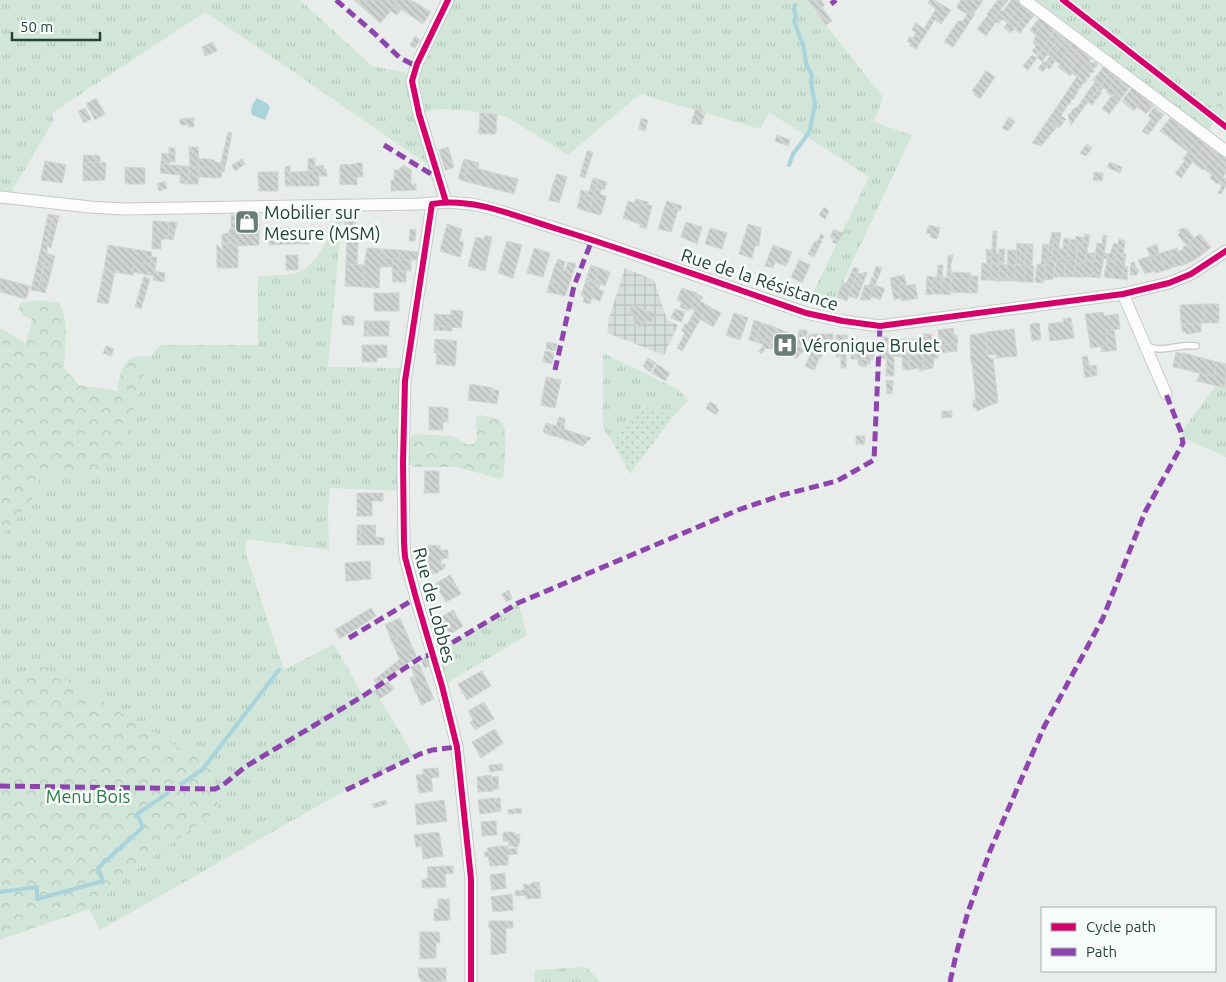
<svg xmlns="http://www.w3.org/2000/svg" width="1226" height="982" font-family="Ubuntu,sans-serif">
  <defs>
    <pattern id="industrial-grid" width="8" height="8" patternUnits="userSpaceOnUse" patternTransform="scale(1.25)"><rect width="8" height="8" fill="#d6dedb"/><path d="M0 4h8M4 0v8" fill="none" stroke="#b8c0bd"/></pattern>
    <pattern id="grass-tufts" width="24" height="20" patternUnits="userSpaceOnUse" patternTransform="scale(1.25)"><rect width="24" height="20" fill="#d1e6d8"/><path d="M3 7l-1-3M5 7V3M7 7l1-3M15 17l-1-3M17 17v-4M19 17l1-3" fill="none" stroke="#b3c6ba"/></pattern>
    <pattern id="forest-crowns" width="20" height="18" patternUnits="userSpaceOnUse" patternTransform="scale(1.25)"><rect width="20" height="18" fill="#d1e6d8"/><path d="M2 6a3 3 0 1 1 6 0M12 15a3 3 0 1 1 6 0" fill="none" stroke="#b3c6ba"/></pattern>
    <pattern id="garden-dots" width="8" height="8" patternUnits="userSpaceOnUse" patternTransform="scale(1.25)"><rect width="8" height="8" fill="#d1e6d8"/><path d="M2 2h.1M6 6h.1" fill="none" stroke="#b3c6ba" stroke-width="1.8" stroke-linecap="round"/></pattern>
    <pattern id="building-back-hatch" width="6" height="6" patternUnits="userSpaceOnUse" patternTransform="scale(1.25)"><rect width="6" height="6" fill="#cfd4d2"/><path d="M-1 5l2 2M0 0l6 6M5-1l2 2" fill="none" stroke="#b2b7b5"/></pattern>
  </defs>
  <rect width="100%" height="100%" fill="#e8edeb"/>
  <path fill="url(#industrial-grid)" d="M625,268L654,280L667,320L678,325L664,355L607,333L609,318Z"/>
  <g fill="url(#grass-tufts)">
    <path d="M0,0H300L372,66L414,74L448,0H806L883,97L874,122L912,135L830,310L808,303L869,177L769,112L760,129L640,94L568,155L505,116L464,110L437,109L419,114L433,163L427,164L269,55L205,12L52,113L54,120L13,189L12,199L0,197Z"/>
    <path d="M1025,0H1226V89L1214,105L1218,108L1207,137Z"/>
    <path d="M343,205L328,367L406,368L403,491L330,488L328,510L329,550L247,539L245,551L284,670L334,644L363,696L373,689L394,722L414,757L346,790L100,930L89,909L147,861L36,662L0,693V538L39,492V473L98,470L123,444L150,357L160,345H258V276C267,275 290,276 297,273C322,263 333,227 343,205Z"/>
    <path d="M603,353L679,390L688,401L671,419C660,411 653,405 639,409L613,443L603,428Z"/>
    <path d="M1226,372V457L1182,437L1181,432Z"/>
    <path d="M518,603L527,635L442,686L432,655Z"/>
    <path d="M586,967L600,982H534L535,970Z"/>
  </g>
  <g fill="url(#forest-crowns)">
    <path d="M1226,89V127L1215,119L1218,108L1214,105Z"/>
    <path d="M39,300L59,303C70,318 64,349 64,368L79,385L117,391C121,370 123,352 150,357L117,462L99,470L39,473V492L0,538V328L26,343L32,319L22,315L19,309L20,303Z"/>
    <path d="M481,415C487,417 496,417 500,420C509,426 504,465 504,475L500,479L457,467H413L409,462V440L414,434L453,436L466,444H473L477,439L476,417Z"/>
    <path d="M36,662L211,767L219,809L147,861L89,909L0,940V693Z"/>
  </g>
  <path fill="url(#garden-dots)" d="M650,407L657,409L671,419L630,474L613,443L639,409Z"/>
  <path fill="#a9d4db" d="M257,98L268,104L270,107L265,120L252,115C250,108 253,102 257,98Z"/>
  <g fill="none" stroke-linecap="round" stroke-linejoin="round">
    <g stroke="#a9d4db" stroke-width="4">
      <path d="M789,165L793,154L808,134L810,129L815,105L811,82L812,75L806,64L804,48L794,21L796,16L794,10L795,5"/>
      <path d="M181,784L202,770L279,670"/>
      <path d="M0,892L37,887V899L103,881L98,868L143,827L137,814L168,793"/>
    </g>
  </g>
  <g fill="url(#building-back-hatch)" stroke="#d1d6d4">
    <path d="M354,0H387L401,10L397,15L391,11L380,23Z"/>
    <path d="M387,0H411L431,12L423,24Z"/>
    <path d="M807,0H821L825,5L816,11Z"/>
    <path d="M930,0H934L951,10L941,24L935,20L940,12L928,3Z"/>
    <path d="M961,0H981L983,1L973,14L958,4Z"/>
    <path d="M998,0H1008L993,20L987,14Z"/>
    <path d="M1011,0H1016L1022,4L1011,17L1003,11Z"/>
    <path d="M958,4L975,14L953,47L944,42L958,21H963L967,14L957,8Z"/>
    <path d="M1022,4L1029,10L1020,23L1011,17Z"/>
    <path d="M822,7L832,21L826,25L816,11Z"/>
    <path d="M936,9L940,12L916,49L909,45L911,43L907,42L910,36L913,38L916,32L912,30L915,23L924,29Z"/>
    <path d="M1001,10L1011,17L1007,23L1002,19L999,23L996,22L986,36L983,33Z"/>
    <path d="M1029,10L1035,14L1020,33L1015,30Z"/>
    <path d="M988,15L993,20L983,34L977,29Z"/>
    <path d="M1011,17L1020,23L1011,33L1004,28Z"/>
    <path d="M1040,17L1046,21L1034,34L1030,30Z"/>
    <path d="M1046,21L1055,28L1043,48L1037,55L1032,51L1036,46L1033,43L1036,36L1034,34Z"/>
    <path d="M1056,29L1062,33L1042,62L1037,57Z"/>
    <path d="M1062,33L1066,37L1043,72L1038,68L1044,61L1045,63L1050,56L1047,55Z"/>
    <path d="M415,36L420,40L415,48L410,45Z"/>
    <path d="M1066,37L1073,41L1060,64L1055,61L1050,69L1046,67Z"/>
    <path d="M1073,41L1080,46L1062,70L1058,67Z"/>
    <path d="M213,42L217,51L205,56L202,47Z"/>
    <path d="M1080,46L1084,50L1068,74L1062,70Z"/>
    <path d="M1084,50L1094,56L1077,77L1072,73L1070,76L1068,74Z"/>
    <path d="M1032,55L1037,58L1028,70L1023,66Z"/>
    <path d="M1097,62V67L1093,68L1094,72L1089,73L1090,77L1086,78V82L1082,84L1081,88H1079L1074,99L1071,100L1070,104L1067,105L1065,111H1063L1061,116L1066,119L1059,128L1048,120L1083,68L1088,63Z"/>
    <path d="M1104,66L1111,72L1101,86L1093,80Z"/>
    <path d="M986,71L995,77L986,90L977,84Z"/>
    <path d="M1111,72L1117,76L1107,90L1101,86Z"/>
    <path d="M1117,76L1123,81L1112,96L1106,92Z"/>
    <path d="M1123,81L1130,86L1121,99L1113,94Z"/>
    <path d="M1095,82L1101,85L1094,94L1089,90Z"/>
    <path d="M977,84L986,90L980,99L974,95L975,93L972,91Z"/>
    <path d="M1101,86L1103,88L1101,91L1102,92L1096,100L1094,99L1093,100L1095,101L1092,105L1088,102Z"/>
    <path d="M1132,88L1138,92L1127,106L1122,101Z"/>
    <path d="M1089,90L1094,94L1071,125L1068,115L1072,112V110L1077,107V108Z"/>
    <path d="M1138,92L1144,97L1134,111L1127,106Z"/>
    <path d="M1113,94L1121,99L1109,114L1102,109Z"/>
    <path d="M1144,97L1154,105L1146,114L1137,107Z"/>
    <path d="M96,98L105,114L95,120L86,104Z"/>
    <path d="M1154,107L1164,115L1157,123L1148,116Z"/>
    <path d="M85,108L91,119L84,123L78,111Z"/>
    <path d="M696,108L702,109L701,113H705L701,125L691,123Z"/>
    <path d="M480,113L497,114L496,134H479Z"/>
    <path d="M1009,117L1015,122L1008,131L1002,128Z"/>
    <path d="M1171,117L1180,124L1170,138L1160,131Z"/>
    <path d="M194,118V127H188V125H180V119Z"/>
    <path d="M641,118L648,120L645,131L639,129Z"/>
    <path d="M1151,119L1157,123L1148,135L1142,131Z"/>
    <path d="M1048,120L1057,127L1041,146L1032,143Z"/>
    <path d="M1180,124L1189,131L1179,145L1170,138Z"/>
    <path d="M1189,131L1199,138L1188,152L1179,145Z"/>
    <path d="M228,132L232,133L224,172L222,171L223,163H221Z"/>
    <path d="M777,135L790,140L788,146L775,141Z"/>
    <path d="M1199,138L1206,144L1195,157L1188,152Z"/>
    <path d="M1087,144L1092,148L1086,156L1080,153Z"/>
    <path d="M1206,144L1212,149L1201,162L1195,157Z"/>
    <path d="M189,147H198L199,167L190,166Z"/>
    <path d="M448,147L454,167L445,170L439,150Z"/>
    <rect x="169" y="148" width="6" height="14"/>
    <path d="M1212,149L1217,152L1207,166L1201,162Z"/>
    <path d="M587,151L593,152L585,178L580,176Z"/>
    <path d="M1188,152L1195,158L1181,178L1175,173L1185,161L1183,159Z"/>
    <path d="M1217,152L1224,157L1214,170L1223,177L1217,184L1210,178L1212,175L1204,169Z"/>
    <path d="M162,153L170,154L169,165L161,164Z"/>
    <path d="M84,155L100,156V163L83,162Z"/>
    <path d="M1224,157L1226,159V173L1223,177L1214,170Z"/>
    <path d="M198,158L215,160L213,169L199,167Z"/>
    <path d="M315,158V166H318L319,171H308V159Z"/>
    <path d="M1195,158L1206,166L1203,170L1192,162Z"/>
    <path d="M242,159L245,164L235,171L232,165Z"/>
    <path d="M464,159L479,163L478,169L468,166L464,181L458,179Z"/>
    <path d="M45,161L66,165L62,183L41,180Z"/>
    <path d="M83,162L106,163L105,180L83,181Z"/>
    <path d="M214,162L223,163L221,178L198,177L199,167L213,169Z"/>
    <path d="M1110,162L1122,167L1120,173L1107,167Z"/>
    <path d="M356,163H362L363,177H357V185L340,184V165L356,164Z"/>
    <path d="M161,164L181,166L180,175L160,173Z"/>
    <path d="M323,165L324,169H326L327,176H320L318,166Z"/>
    <path d="M403,165L411,170V184H416V190L391,191V180H394V170H399Z"/>
    <path d="M181,166H190L188,184L180,183Z"/>
    <path d="M190,166L199,167L198,184H188Z"/>
    <path d="M290,166V186H285V167Z"/>
    <path d="M468,166L518,179L514,194L464,181Z"/>
    <path d="M125,167L145,168V184H125Z"/>
    <path d="M308,171H319V186H309Z"/>
    <path d="M308,171L309,186H299V172Z"/>
    <path d="M258,172H278V175L258,176Z"/>
    <rect x="290" y="172" width="9" height="14"/>
    <path d="M1094,172L1103,173L1102,181L1093,180Z"/>
    <path d="M557,174L567,177L564,187L553,184Z"/>
    <path d="M278,175V191H259L258,176Z"/>
    <path d="M1223,177L1226,179V186L1221,194L1218,193L1222,185L1218,183Z"/>
    <path d="M593,178L598,179L593,198L580,194L581,190L589,192Z"/>
    <path d="M598,179L607,182L604,190L601,189L600,194L606,196L605,201L593,198Z"/>
    <path d="M165,181L167,188L159,191L157,184Z"/>
    <path d="M553,184L564,187L559,203L549,200Z"/>
    <path d="M581,194L593,198L589,212L577,208Z"/>
    <path d="M593,198L605,201L601,215L589,212Z"/>
    <path d="M636,199L648,202V205L646,204L645,207L634,204Z"/>
    <path d="M628,201L645,207L646,204L652,206L646,229L640,227V224L623,218Z"/>
    <path d="M667,201L682,206L680,211L665,206Z"/>
    <path d="M665,206L678,210L671,232L658,229Z"/>
    <path d="M824,207L829,211L825,219L819,215Z"/>
    <path d="M48,214L54,215L48,237L47,250L41,248Z"/>
    <path d="M54,215L59,216L51,248L48,247V237Z"/>
    <path d="M231,215H236V230H259V245L238,246V244H228L227,236H229V230L231,229Z"/>
    <rect x="236" y="215" width="23" height="15"/>
    <path d="M153,221L169,222L168,239H161V249H152Z"/>
    <path d="M355,221V233L346,236L344,222Z"/>
    <path d="M169,222H177L173,240L168,239Z"/>
    <path d="M686,222L702,227L697,244L681,237Z"/>
    <path d="M447,224L462,229L459,241L464,242L460,257L440,251Z"/>
    <path d="M748,224L761,228L759,246H755L752,258L739,254Z"/>
    <path d="M929,225L940,228L937,239L930,237L931,234L926,233Z"/>
    <path d="M269,228H292V244L269,245Z"/>
    <path d="M292,228H308L309,244H292Z"/>
    <path d="M710,228L727,233L722,249L705,244Z"/>
    <path d="M1183,228L1184,229L1186,228L1194,238L1188,243L1199,257L1186,264L1179,252L1184,248L1183,246H1187L1178,235L1180,233L1178,230Z"/>
    <path d="M410,229L416,230L415,241H409Z"/>
    <path d="M834,229L843,234L837,244L832,242L834,239L830,237Z"/>
    <path d="M993,231H997L996,254H999V264H991Z"/>
    <path d="M1052,232L1061,233L1060,239L1054,238L1051,262L1046,261Z"/>
    <path d="M229,233V236H227L228,244H222V234Z"/>
    <path d="M821,234L824,236L814,257L808,254L815,241L817,242Z"/>
    <path d="M1085,234L1090,235L1085,264L1076,262L1079,243H1083Z"/>
    <path d="M1200,234L1211,247L1205,252L1194,238Z"/>
    <path d="M485,235L492,237L485,271L468,266L476,237L484,239Z"/>
    <path d="M1103,235L1107,236L1103,262L1094,261L1097,243L1102,244Z"/>
    <path d="M1076,236L1084,238L1083,243H1079L1077,251H1075Z"/>
    <path d="M1054,238L1060,239L1057,262H1051Z"/>
    <path d="M1064,238L1070,239L1066,259H1057L1059,249H1063Z"/>
    <path d="M1194,238L1205,252L1199,257L1188,243Z"/>
    <path d="M1070,239L1076,240L1075,251H1077L1076,261L1066,259Z"/>
    <path d="M1119,239L1125,241L1123,254L1116,253Z"/>
    <path d="M347,240L358,241L357,264H346Z"/>
    <path d="M507,241L522,245L513,278L498,273Z"/>
    <path d="M1017,243L1021,244L1020,265L1016,264Z"/>
    <path d="M1114,243L1118,244L1115,262L1107,261V259L1103,258L1104,253L1110,254Z"/>
    <path d="M217,244L222,251V268H217Z"/>
    <rect x="222" y="244" width="16" height="24"/>
    <path d="M1021,244H1027L1025,265H1020Z"/>
    <path d="M1027,244H1033L1032,265H1025Z"/>
    <path d="M1043,244L1049,245L1046,265L1041,264Z"/>
    <path d="M1157,244L1159,254L1150,257L1147,248Z"/>
    <path d="M108,245L152,252L150,265L134,262L133,275L104,270Z"/>
    <path d="M773,245L792,252L786,266L775,262L773,268L765,266Z"/>
    <path d="M41,248L47,250L38,291L31,290Z"/>
    <path d="M367,248L381,249L380,257L393,258L392,267H380L379,288L363,287L364,265Z"/>
    <path d="M534,248L550,253L543,277L527,273Z"/>
    <path d="M1177,248L1186,264L1174,267L1169,251Z"/>
    <path d="M381,249L400,250L399,260L380,257Z"/>
    <path d="M986,249L992,250L991,264L987,263Z"/>
    <path d="M999,249H1005L1004,264H999Z"/>
    <path d="M400,250L418,252L417,260H399Z"/>
    <path d="M1008,250H1016V264L1007,265Z"/>
    <path d="M1166,251H1169L1174,267L1166,270L1159,254Z"/>
    <path d="M46,253L55,256L52,268L44,266Z"/>
    <path d="M1087,253H1095L1094,261H1085Z"/>
    <path d="M1116,253L1126,254L1125,261L1115,260Z"/>
    <path d="M1159,254L1166,270L1156,273L1150,257Z"/>
    <rect x="286" y="255" width="12" height="15"/>
    <path d="M949,255H953L951,264V278L947,277L948,258Z"/>
    <path d="M1150,256L1155,271L1145,274L1138,260Z"/>
    <path d="M151,257H157L154,276L133,272L134,262L150,265Z"/>
    <path d="M393,259L411,260V271H392Z"/>
    <path d="M558,259L565,262L563,271L554,268Z"/>
    <path d="M1057,259H1066L1064,277H1054Z"/>
    <path d="M1066,259L1076,261L1073,277H1064Z"/>
    <path d="M799,260L810,265L802,283L791,277Z"/>
    <path d="M1115,260L1125,261L1122,279L1112,278Z"/>
    <path d="M1046,261L1055,262L1053,279L1044,280Z"/>
    <path d="M1084,261H1093L1092,277H1083Z"/>
    <path d="M1093,261L1103,262L1100,278L1092,277Z"/>
    <path d="M1107,261L1115,262L1112,278L1104,277Z"/>
    <path d="M568,262L576,264L565,296L557,294L560,285L550,282L554,268L565,271Z"/>
    <path d="M1076,262L1085,264L1083,277H1073Z"/>
    <path d="M1134,262L1137,270L1139,269L1137,275H1130L1131,263Z"/>
    <path d="M982,263L991,264L990,280H981Z"/>
    <path d="M346,264L364,265L363,287L345,286Z"/>
    <path d="M991,264H999L998,281L990,280Z"/>
    <path d="M999,264L1007,265L1006,281H998Z"/>
    <path d="M1015,264L1025,265L1024,282L1014,281Z"/>
    <path d="M1015,264L1014,281H1006L1007,265Z"/>
    <path d="M1037,264L1046,265L1043,283L1035,282Z"/>
    <path d="M591,265L599,268L595,283L586,280Z"/>
    <path d="M938,265H943L942,277H937Z"/>
    <path d="M1025,265L1034,266L1033,282H1024Z"/>
    <path d="M44,266L52,268L48,283L40,281Z"/>
    <path d="M876,266L882,268L874,288L869,286L872,277L875,278V276L873,275Z"/>
    <path d="M1124,266L1128,267L1127,280L1122,279Z"/>
    <path d="M854,267L859,269L852,286L846,284Z"/>
    <path d="M599,268L610,272L605,286L595,282Z"/>
    <path d="M104,270L115,272L108,304L97,302Z"/>
    <path d="M154,271L165,273L164,282L153,280Z"/>
    <path d="M392,271H406V282H393Z"/>
    <path d="M864,272L867,273L863,283L855,280L858,273L862,274Z"/>
    <path d="M951,272L971,273L970,279L951,278Z"/>
    <path d="M904,275L906,284L899,285L901,298L894,300L890,278Z"/>
    <path d="M144,276L150,279L141,309L135,307Z"/>
    <path d="M927,276L933,277L932,294L926,295Z"/>
    <path d="M970,276H978L977,293H969Z"/>
    <path d="M933,277H942V294H932Z"/>
    <path d="M942,277L951,278L950,295L942,294Z"/>
    <path d="M0,278L30,286L26,299L0,292Z"/>
    <path d="M951,278L970,279L969,293L951,292Z"/>
    <path d="M586,280L595,283L590,304L583,302L584,297L581,295Z"/>
    <path d="M855,280L863,283L857,299L849,296Z"/>
    <path d="M40,281L48,283L45,293L38,291Z"/>
    <path d="M550,282L560,285L557,294L547,292Z"/>
    <path d="M595,282L600,284L599,290L604,291L600,301L591,298Z"/>
    <path d="M843,282L852,286L847,301L837,297Z"/>
    <path d="M906,284V286L915,284L918,298L901,301L899,285Z"/>
    <path d="M865,285L874,288L870,300H860Z"/>
    <path d="M875,285L885,289L880,300L871,296Z"/>
    <path d="M682,288L697,293L689,311L680,307L682,302L677,300Z"/>
    <rect x="374" y="293" width="25" height="18"/>
    <path d="M697,294L703,297L695,311L690,308Z"/>
    <path d="M701,301L708,306L700,320L692,316Z"/>
    <path d="M1204,304H1219V323H1205Z"/>
    <path d="M1204,304L1205,323L1181,324L1180,305Z"/>
    <path d="M632,305L655,314L652,322L644,319V316L639,314L638,316L629,313Z"/>
    <path d="M708,306L721,313L713,327L700,319Z"/>
    <path d="M675,309L685,312L681,322L671,318Z"/>
    <path d="M451,310L463,311L461,328L434,326L435,314L451,315Z"/>
    <path d="M1103,312L1104,316L1118,314L1120,329L1106,331L1108,345L1091,348L1085,314Z"/>
    <path d="M734,313L748,318L740,340L726,335Z"/>
    <path d="M639,314L644,316L643,318L644,319L641,327L634,325Z"/>
    <rect x="342" y="316" width="12" height="9"/>
    <path d="M692,316L700,320L682,351L677,348L685,333L682,331L685,323L687,325Z"/>
    <path d="M1071,318L1074,338L1050,341L1048,324L1064,322L1063,319Z"/>
    <path d="M754,320L762,323L756,338L764,341L763,344L749,340Z"/>
    <rect x="364" y="321" width="4" height="15"/>
    <rect x="368" y="321" width="21" height="15"/>
    <path d="M762,323L769,325L764,341L756,338Z"/>
    <path d="M1039,323L1041,339L1032,341L1030,324Z"/>
    <path d="M1201,323V332L1186,334V332H1182V324Z"/>
    <path d="M769,325L777,328L771,343L764,341Z"/>
    <path d="M434,326L452,327V331L434,330Z"/>
    <path d="M777,328L784,331L778,346L771,343Z"/>
    <path d="M953,328L954,335H957L958,343L940,345L938,330Z"/>
    <path d="M1014,329L1017,356L996,358V354L988,355L986,332Z"/>
    <path d="M799,330H807L806,347L798,346Z"/>
    <path d="M1114,330L1117,350L1102,352L1101,346L1108,345L1106,331Z"/>
    <path d="M784,331L794,335L788,350L787,349L780,357L777,355L780,351L769,348L771,343L778,346Z"/>
    <path d="M986,333L988,355L989,358H993L998,402L977,411L976,408H973V400H976L972,363H971L970,335Z"/>
    <path d="M809,334H817V349H808Z"/>
    <rect x="817" y="334" width="10" height="15"/>
    <path d="M827,334H833L832,350L826,349Z"/>
    <rect x="923" y="334" width="9" height="16"/>
    <path d="M836,335H847V351L835,350Z"/>
    <path d="M883,337L895,338L894,351H888V345H883Z"/>
    <path d="M895,338L902,339L901,354L909,355V370L903,369L902,357L894,356Z"/>
    <path d="M435,339L457,341L455,366L436,364L437,353H434Z"/>
    <path d="M902,339H910L909,355L901,354Z"/>
    <path d="M910,339H919L918,355H909Z"/>
    <path d="M919,339H923V371H919L920,368L909,370V355H918Z"/>
    <path d="M847,340H852L851,355L846,354V368H841V357H836V350L847,351Z"/>
    <path d="M852,340H858L856,359H851Z"/>
    <path d="M764,341L771,343L769,349L766,348L761,354L758,351L762,348Z"/>
    <path d="M792,341L798,343L794,353L788,350Z"/>
    <path d="M547,342L557,344L555,351L546,349Z"/>
    <path d="M857,342L874,343L873,360L856,359Z"/>
    <path d="M880,342H883V345H888V351H894V376H886L887,359L879,358Z"/>
    <path d="M957,343V351L940,353V345Z"/>
    <path d="M362,345H387V357L377,358V362H362Z"/>
    <path d="M106,346L114,349L111,356L103,353Z"/>
    <path d="M798,346L806,348L796,359L792,355Z"/>
    <path d="M932,346H938V358H934L933,368L923,370V350H932Z"/>
    <path d="M813,349H817L809,368L805,366Z"/>
    <path d="M817,349H822L821,358H819L814,370L809,368Z"/>
    <path d="M545,351L554,353L552,364L543,362Z"/>
    <path d="M1176,352L1182,354L1179,368L1173,367Z"/>
    <path d="M1183,353L1217,362L1214,377L1179,368Z"/>
    <path d="M1087,356L1092,376L1085,378L1082,357Z"/>
    <path d="M648,358L656,363L650,372L643,366Z"/>
    <path d="M858,359L870,360V364H867L866,367L861,366L858,364Z"/>
    <path d="M1217,362L1226,364L1225,388L1197,381L1200,373L1214,377Z"/>
    <path d="M657,364L670,373L665,381L652,373Z"/>
    <path d="M1096,365L1097,375L1092,376L1089,366Z"/>
    <path d="M546,377L561,380L555,408L541,405Z"/>
    <path d="M886,380L893,381L892,394L887,393Z"/>
    <path d="M470,384L493,388L491,403L468,400Z"/>
    <path d="M493,390H499L497,404L491,403Z"/>
    <path d="M710,402L717,406L716,408L719,410L716,415L706,408Z"/>
    <rect x="429" y="407" width="14" height="23"/>
    <rect x="443" y="408" width="5" height="14"/>
    <path d="M942,411H952V417L942,418Z"/>
    <path d="M559,417L563,418L558,437L550,435L552,425L556,426Z"/>
    <path d="M563,418L565,419L564,429L591,438L583,446L558,437Z"/>
    <path d="M546,423L552,425L550,435L543,432Z"/>
    <path d="M856,436H865L864,444H856Z"/>
    <path d="M425,471H439V493H424Z"/>
    <path d="M357,493H383V501H372V516H357Z"/>
    <path d="M357,525H361V544L357,545Z"/>
    <path d="M361,525H376L375,537L384,538V545H361Z"/>
    <path d="M428,545L440,546V550H448V558L441,559V565L445,564V568L437,573L428,575Z"/>
    <path d="M370,561L371,579L346,581L345,563Z"/>
    <path d="M450,575L461,594L446,602L435,584Z"/>
    <path d="M509,590L512,599L506,602L502,594Z"/>
    <path d="M371,608L376,616L340,639L335,630Z"/>
    <path d="M453,610L463,626L450,634L440,618Z"/>
    <path d="M400,618L411,644L396,651L392,642L398,639L391,622Z"/>
    <path d="M391,622L398,639L392,642L385,624Z"/>
    <path d="M411,644L415,653L400,660L396,651Z"/>
    <path d="M415,653L416,657L377,684L374,680L400,659Z"/>
    <path d="M428,656L431,665L424,668L421,659Z"/>
    <path d="M419,664L434,699L421,705L417,694L421,693L411,667Z"/>
    <path d="M482,671L491,686L467,700L458,684Z"/>
    <path d="M414,676L421,693L416,694L410,678Z"/>
    <path d="M388,681L394,689L380,699L374,691Z"/>
    <path d="M484,702L494,719L475,730L470,722L473,720L468,711Z"/>
    <path d="M495,729L503,743L481,758L472,742Z"/>
    <path d="M502,764L503,770L490,772L489,765Z"/>
    <path d="M438,768L439,777L431,778L433,791L419,793L416,775L424,774L423,769Z"/>
    <path d="M491,775L493,791L478,792L477,777Z"/>
    <path d="M498,776L499,789H493L492,777Z"/>
    <path d="M494,798H500L501,811L495,812Z"/>
    <path d="M494,798L495,812L480,814L478,800Z"/>
    <path d="M386,800L387,804L374,808L372,804Z"/>
    <path d="M444,800L447,821L417,825L415,804Z"/>
    <path d="M521,808L522,813L508,814V810Z"/>
    <path d="M496,821L497,835L482,836L481,822Z"/>
    <path d="M439,832L443,856L423,859L421,834Z"/>
    <path d="M508,832H514L515,835L520,834L519,845L517,847L509,846L508,841H503V833Z"/>
    <path d="M421,834L422,846L416,847L414,835Z"/>
    <path d="M502,846H508V849L517,848V854L508,855V865L490,866L488,856L485,857L484,852H488L487,848Z"/>
    <path d="M453,866V873L445,874L446,887L422,888V880L428,879L427,867Z"/>
    <path d="M505,873L506,888L492,890L490,875Z"/>
    <path d="M539,882L540,888L524,890L523,884L531,885V883Z"/>
    <path d="M540,888L541,898L526,899V895L515,896V891Z"/>
    <path d="M512,894L513,910L493,912L491,897Z"/>
    <path d="M438,899H449L450,920L434,921V909H438Z"/>
    <path d="M489,921H513V928H506V953L491,955V928H489Z"/>
    <path d="M420,932H439L440,943H436V958L420,959Z"/>
    <path d="M418,968H446V981L421,982V978H419Z"/>
  </g>
  <g fill="none" stroke-linecap="round" stroke-linejoin="round">
    <defs>
      <path id="lane" d="M1147,346C1164,354 1177,343 1196,346"/>
      <g id="street">
        <path d="M1025,0L1226,151"/>
        <path d="M0,197L90,207L124,209L419,204L446,202L471,204L490,208L587,238L806,313L843,321L880,326L1123,294L1169,283L1191,274L1226,251"/>
        <path d="M446,202L419,114L412,81L417,64L448,0"/>
        <path d="M432,204L405,381L403,462L404,543L405,557L416,598L442,686L457,747L471,879V982"/>
        <path d="M1123,294L1166,394"/>
      </g>
    </defs>
    <use href="#lane" stroke="#c5cac8" stroke-width="8"/>
    <use href="#street" stroke="#c5cac8" stroke-width="13"/>
    <use href="#lane" stroke="#fcfcfc" stroke-width="5.5"/>
    <use href="#street" stroke="#fcfcfc" stroke-width="11"/>
    <g stroke="#8e44ad" stroke-width="5" stroke-dasharray="10 5" stroke-linecap="butt">
      <path d="M336,0L374,33L400,58L412,64H417"/>
      <path d="M831,4L836,0"/>
      <path d="M384,145L439,179"/>
      <path d="M555,370L574,286L592,240"/>
      <path d="M349,638L416,598"/>
      <path d="M0,786L215,789L223,785L245,767L363,696L423,656L432,655L518,603L738,510L782,495L837,481L874,460L880,326"/>
      <path d="M346,790L420,754L432,750L457,747"/>
      <path d="M950,982L956,955L968,912L990,851L1044,727L1103,618L1145,512L1183,443L1181,432L1166,394"/>
    </g>
    <defs>
      <g id="cycleway">
        <path d="M1063,0L1226,127"/>
        <path d="M446,202L419,114L412,81L417,64L448,0"/>
        <path d="M471,982V879L457,747L442,686L416,598L405,557L404,543L403,462L405,381L432,204C473,197 515,216 554,228C639,254 722,284 806,313L843,321L880,326L1123,294L1169,283L1191,274L1226,251"/>
      </g>
    </defs>
    <use href="#cycleway" stroke="#f7fbf9" stroke-width="9"/>
    <use href="#cycleway" stroke="#d6006c" stroke-width="6"/>
  </g>
  <defs>
    <symbol id="shop-square" viewBox="-11 -11 22 22"><rect x="-9" y="-9" width="18" height="18" rx="4" fill="#697e78" stroke="#f7fbf9"/><path d="M-5-2.5h2.3a2.7 3.5 0 0 1 5.4 0H5L5.5 6h-11ZM-1.5-2.5h3a1.5 2.3 0 0 0-3 0Z" fill="#fff"/></symbol>
    <symbol id="hospital-square" viewBox="-11 -11 22 22"><rect x="-9" y="-9" width="18" height="18" rx="4" fill="#697e78" stroke="#f7fbf9"/><path d="M-5-5h3v3.5h4V-5h3V5h-3V1.5h-4V5h-3Z" fill="#fff"/></symbol>
  </defs>
  <g fill-rule="evenodd">
    <use href="#shop-square" x="233" y="208" width="28" height="28"/>
    <use href="#hospital-square" x="771" y="331" width="28" height="28"/>
  </g>
  <g text-anchor="middle" dominant-baseline="central" stroke-width="5" stroke-linejoin="round" paint-order="stroke">
    <g font-size="18" fill="#24423a" stroke="#f7fbf9" text-anchor="start">
      <text x="264" y="212">Mobilier sur<tspan x="264" dy="21">Mesure (MSM)</tspan></text>
      <text x="802" y="345">Véronique Brulet</text>
    </g>
    <g font-size="18" fill="#24423a" stroke="#f7fbf9">
      <text transform="translate(760 279) rotate(18)">Rue de la Résistance</text>
      <text transform="translate(435 605) rotate(75)">Rue de Lobbes</text>
    </g>
    <g font-size="18" fill="#2d7a4b" stroke="#f7fbf9">
      <text x="88" y="796">Menu Bois</text>
    </g>
  </g>
  <rect x="1041" y="907" width="175" height="65" fill="#f7fbf9" stroke="#a3b1ad"/>
  <rect x="1051" y="923" width="25" height="8" fill="#d6006c" stroke="#a3b1ad"/>
  <text x="1086" y="932" font-size="15" fill="#24423a">Cycle path</text>
  <rect x="1051" y="948" width="25" height="8" fill="#8e44ad" stroke="#a3b1ad"/>
  <text x="1086" y="957" font-size="15" fill="#24423a">Path</text>
  <path d="M12 32v8h88v-8" fill="none" stroke="#24423a" stroke-width="2.5"/>
  <text x="20" y="32" font-size="15" fill="#24423a" stroke="#f7fbf9" stroke-width="4" paint-order="stroke">50 m</text>
</svg>
